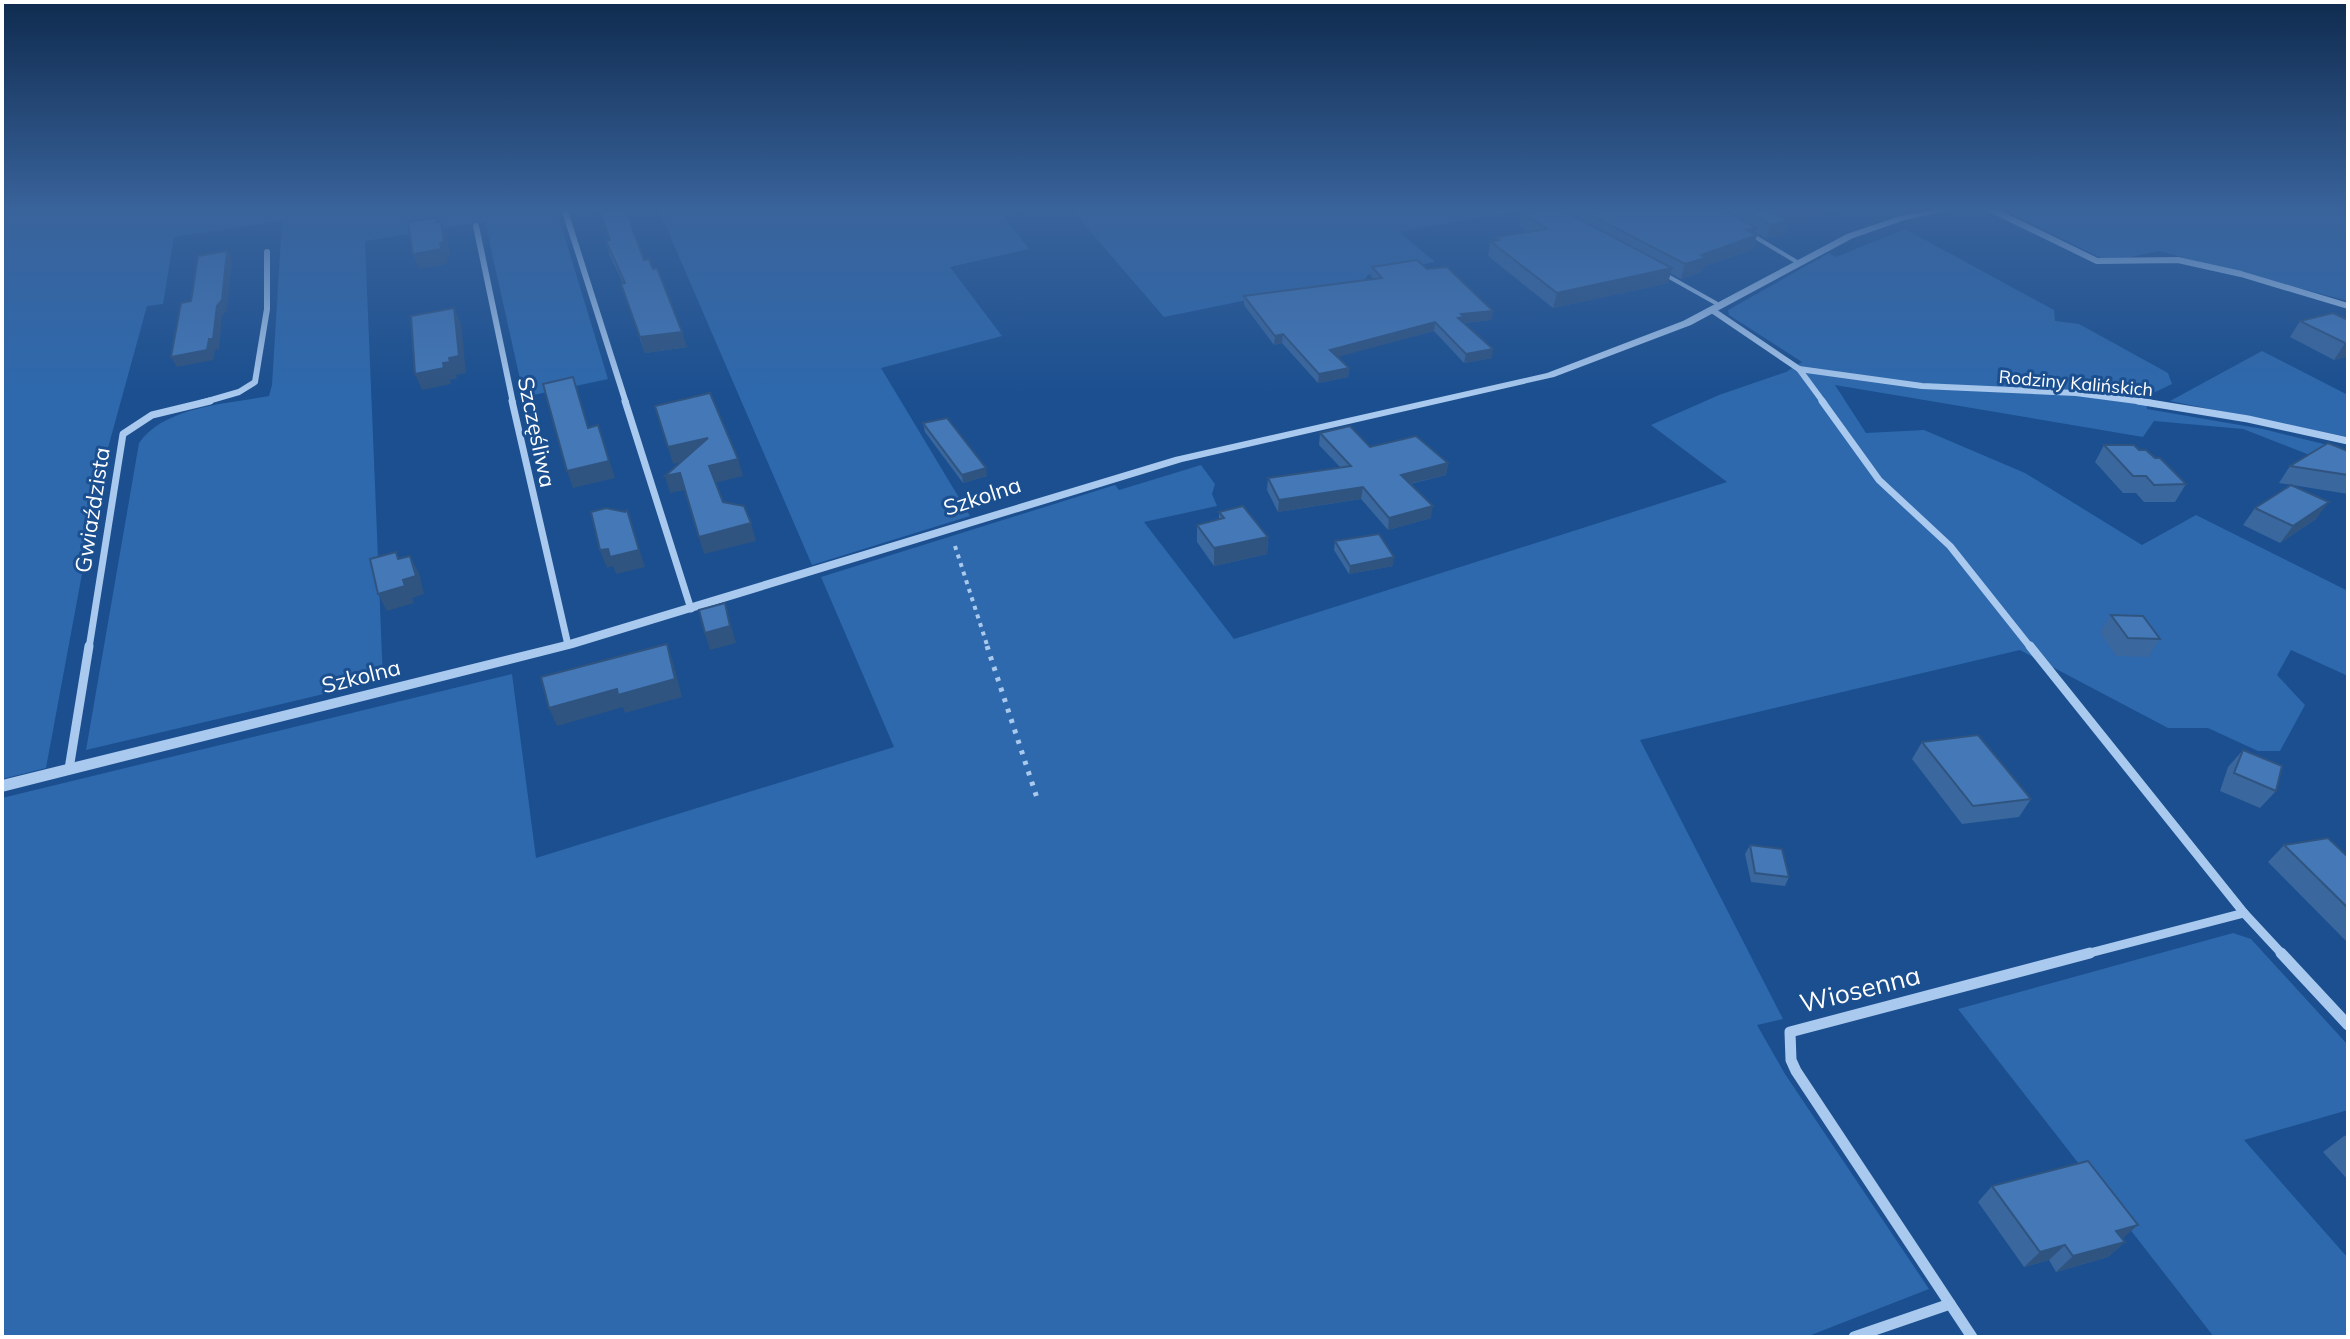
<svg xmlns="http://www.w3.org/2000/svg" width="2350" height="1339" font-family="Mulish,sans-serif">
  <rect width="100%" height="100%" fill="#1b4f8f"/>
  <g fill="#2e69ad">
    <path d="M2,208H556L608,379L524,397L485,222L365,241L383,680L86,750L139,443C165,406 227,404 269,396L272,385L282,221L174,237L163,304L147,306L100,477L46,768L2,779Z"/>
    <path d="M658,208H997L1029,249L950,267L1002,336L881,368L970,516L812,565Z"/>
    <path d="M1070,208H1535L1399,232L1435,262L1368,275L1362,283L1262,297L1164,317Z"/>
    <path d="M2016,208H2322L2348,218V301L2159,251L2117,260L2103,259L2002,209Z"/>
    <path d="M1905,229L2054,310L2055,321L2079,324L2168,373L2172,384L2145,397L2147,409L2263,429L2348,450V470L2243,429L2154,421L2143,437L1835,385L1866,433L1924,430L2025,473L2142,545L2196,515L2348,591V676L2291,650L2277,675L2305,705L2280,751H2258L2208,728H2168L2020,650L1640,740L1783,1019L1757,1025L1785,1074L1929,1289L1806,1337H2V798L512,674L536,858L894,747L821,577L1115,485L1119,490L1201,465L1215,484L1212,494L1217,506L1144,522L1234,639L1727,482L1651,425L1719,395L1786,372L1802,362L1729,315L1728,310L1829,253L1836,257Z"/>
    <path d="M2262,351L2348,395V437L2170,401Z"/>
    <path d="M2233,933L2251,939L2348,1045V1110L2244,1140L2348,1258V1337H2214L1958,1009Z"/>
  </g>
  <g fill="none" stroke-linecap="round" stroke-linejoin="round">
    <path stroke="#a9c9ee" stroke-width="4" stroke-dasharray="4 5" stroke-linecap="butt" d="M955,546L988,648"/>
    <path stroke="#a9c9ee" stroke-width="5" stroke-dasharray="4 7" stroke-linecap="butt" d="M987,646L1037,798"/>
    <g stroke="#a9c9ee" stroke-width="4">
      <path d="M1752,235L1797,262"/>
      <path d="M1664,274L1721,306"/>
    </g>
    <g stroke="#a9c9ee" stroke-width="6">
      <path d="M564,208L626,403"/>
      <path d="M1988,208L2097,261L2178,260L2241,274L2348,306"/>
      <path d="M476,226L513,403"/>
      <path d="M1712,310L1799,369L1824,403"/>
      <path d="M1799,369L1922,386L2076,393L2152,403"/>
      <path d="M201,403L239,392L255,382L267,309V252"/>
    </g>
    <g stroke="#a9c9ee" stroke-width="7">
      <path d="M512,401L568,645"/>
      <path d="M625,401L691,609"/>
      <path d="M1822,401L1879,480L1950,546L2031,648"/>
      <path d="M2138,401L2248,419L2348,441"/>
      <path d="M89,648L123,434L152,415L210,401"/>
    </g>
    <g stroke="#a9c9ee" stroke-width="9">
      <path d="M2030,646L2244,913L2283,955"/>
      <path d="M69,769L89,646"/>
      <path d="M2082,955L2244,913"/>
    </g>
    <g stroke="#a9c9ee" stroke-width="11">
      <path d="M2281,953L2348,1025"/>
      <path d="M1854,1337L1950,1304"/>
      <path d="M1972,1337L1796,1071L1791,1060L1790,1032L2090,953"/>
    </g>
    <path fill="#a9c9ee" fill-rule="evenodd" d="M1945,208H1961L1905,220L1853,238L1691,325L1554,377L1182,462L573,648L2,792V780L566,641L1175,457L1547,373L1683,321L1847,234L1900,216Z"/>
  </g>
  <g fill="#3a679d">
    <path d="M593,208H625L644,260L687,347L645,353L626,299L621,284L623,283L610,256L606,241L610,240L601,214L596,215Z"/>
    <path d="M1566,208H1838L1836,211L1788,224L1784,235L1766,238L1755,232L1753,249L1703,267L1701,272L1681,279L1670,273L1668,283L1553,308L1488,256L1490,241L1497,240V237L1528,232L1520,226L1522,212L1565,211Z"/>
    <path d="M1372,267L1427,269L1493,311L1491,320L1464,323L1492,358L1464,363L1434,331L1338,356L1349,368L1348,377L1318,383L1282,343L1274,345L1244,305V296L1374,279L1371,276Z"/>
    <path d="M2348,320V356L2334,360L2290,337L2300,321Z"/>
    <path d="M923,423L987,476L963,483L925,432Z"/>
    <path d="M1320,433L1370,447L1448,463L1446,475L1410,484L1431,518L1388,530L1361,499L1278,512L1267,490L1268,478L1340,467L1319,445Z"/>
    <path d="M2104,445L2139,450L2186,484L2175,502H2144L2136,493H2123L2095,462Z"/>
    <path d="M2348,451V494L2279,483L2290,466Z"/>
    <path d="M2255,508L2316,519L2280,543L2243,525Z"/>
    <path d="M1219,512L1268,537L1267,554L1214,566L1197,542V525L1219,519Z"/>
    <path d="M1335,541L1393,566L1349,574L1334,550Z"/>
    <path d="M2111,615L2160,639L2148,657L2116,656L2100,632Z"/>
    <path d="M1922,742L2031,799L2019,817L1962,824L1912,759Z"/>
    <path d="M2243,750L2276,791L2260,808L2220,791L2228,767Z"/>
    <path d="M1750,845L1789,877L1785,886L1751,882L1745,854Z"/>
    <path d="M2284,845L2348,857V943L2268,862Z"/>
    <path d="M2348,1135V1180L2323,1152L2344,1136Z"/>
    <path d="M1992,1186L2122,1238L2125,1242L2108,1257L2056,1272L2049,1260L2024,1267L1978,1202Z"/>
  </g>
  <g fill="#305480">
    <path d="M594,208H599L601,214L596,215Z"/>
    <path d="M1802,208H1838L1836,211L1788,224L1784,235L1766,238L1771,225L1776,214Z"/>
    <path d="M441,221L447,236L450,257L447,258V264L419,269L413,254L440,243Z"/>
    <path d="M1756,228L1754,236L1757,235L1753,249L1703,267L1701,272L1681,279L1685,264L1747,230Z"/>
    <path d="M227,251L232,260L227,310L222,316L219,349L215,350L213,360L177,367L171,357L209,339Z"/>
    <path d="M1672,268L1668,283L1553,308L1557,293Z"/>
    <path d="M454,308L461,324L466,373L456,375L457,378L450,380L451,384L422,390L415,374L443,363Z"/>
    <path d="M1493,311L1491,320L1463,323L1458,318L1461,314Z"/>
    <path d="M1435,322L1434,331L1330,359V350Z"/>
    <path d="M682,332L687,347L645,353L640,337Z"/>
    <path d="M1283,334L1282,343L1274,345L1275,336Z"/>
    <path d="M2345,343H2348V356L2334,360Z"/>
    <path d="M1493,349L1492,358L1464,363L1466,354Z"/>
    <path d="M1349,368L1348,377L1318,383L1319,374Z"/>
    <path d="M598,425L615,478L573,488L567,471Z"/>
    <path d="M708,438L713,454L673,464L668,447Z"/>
    <path d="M738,459L743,476L714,483L709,466Z"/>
    <path d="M1448,463L1446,475L1399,486L1401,475Z"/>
    <path d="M986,468L987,476L963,483L962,475Z"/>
    <path d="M680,473L685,490L670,493L665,476Z"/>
    <path d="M1363,487L1361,499L1278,512L1279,500Z"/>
    <path d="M2329,502L2316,519L2280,543L2293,526Z"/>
    <path d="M1433,506L1431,518L1388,530L1389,518Z"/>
    <path d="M627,510L645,567L616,574L613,566L607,568L600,550L608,549Z"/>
    <path d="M751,523L756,541L704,554L699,537Z"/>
    <path d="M1268,537L1267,554L1214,566V548Z"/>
    <path d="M410,556L419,573L424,594L412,598L414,603L387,611L378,594Z"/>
    <path d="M1394,557L1393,566L1349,574L1350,566Z"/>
    <path d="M725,603L736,643L710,650L705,633Z"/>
    <path d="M667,644L673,662L682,697L625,713L623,707L557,726L549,708Z"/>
    <path d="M2138,1225L2121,1240L2116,1231Z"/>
    <path d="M2125,1242L2108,1257L2056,1272L2073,1256Z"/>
    <path d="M2065,1245L2049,1260L2024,1267L2040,1252Z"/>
  </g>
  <g fill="#4478b7" stroke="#305480" stroke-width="2">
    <path d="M599,208H625L644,260L649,259L653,269L657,268L682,332L640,337L621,284L625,283L606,241L610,240Z"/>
    <path d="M1540,208H1558L1672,268L1557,293L1490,241L1500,240L1497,237L1547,229L1522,212Z"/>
    <path d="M1578,208H1721L1756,228L1747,230L1757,235L1701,255L1705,258L1685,264Z"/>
    <path d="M1739,208H1802L1776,214L1788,221L1771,225Z"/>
    <path d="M436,217L437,222L441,221L444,242L440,243L441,249L413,254L408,222Z"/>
    <path d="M227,251L222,300L217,306L213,339H209L207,350L171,357L181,303L191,301L198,256Z"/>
    <path d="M1417,260L1427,269L1447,267L1493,311L1461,314L1464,317L1458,318L1493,349L1466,354L1435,322L1330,350L1349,368L1319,374L1283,334L1275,336L1244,296L1382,278L1372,267Z"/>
    <path d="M454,308L459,356L449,358L450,362L443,363L444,368L415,374L411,316Z"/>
    <path d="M2333,313L2348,320V343H2345L2300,321Z"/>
    <path d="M573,377L588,428L598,425L609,461L567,471L543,384Z"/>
    <path d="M710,393L738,459L709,466L723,502L744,506L751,523L699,537L680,473L665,476L708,438L668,447L655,406Z"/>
    <path d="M947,418L986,468L962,475L923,423Z"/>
    <path d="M1350,426L1370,447L1416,436L1448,463L1401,475L1433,506L1389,518L1363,487L1279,500L1268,478L1351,466L1320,433Z"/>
    <path d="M2328,443L2348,451V475L2290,466Z"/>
    <path d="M2104,445H2134L2139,450H2146L2155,458H2160L2186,484L2154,485L2146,476H2133Z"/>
    <path d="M2291,485L2329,502L2293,526L2255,508Z"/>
    <path d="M1243,506L1268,537L1214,548L1197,525L1224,518L1219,512Z"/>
    <path d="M606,508L625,512L627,510L639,550L610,557L608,549L600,550L591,512Z"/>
    <path d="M1379,534L1394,557L1350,566L1335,541Z"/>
    <path d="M396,552L398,559L410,556L416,576L403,580L405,586L378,594L370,559Z"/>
    <path d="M725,603L730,626L705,633L699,610Z"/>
    <path d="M2111,615L2143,616L2160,639L2128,638Z"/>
    <path d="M667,644L675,679L618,695L617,689L549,708L541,677Z"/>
    <path d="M1978,735L2031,799L1973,806L1922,742Z"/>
    <path d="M2243,750L2282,766L2276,791L2234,773Z"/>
    <path d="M2328,838L2348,857V908L2284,845Z"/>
    <path d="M1750,845L1782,849L1789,877L1755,873Z"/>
    <path d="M2088,1161L2138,1225L2116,1231L2125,1242L2073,1256L2065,1245L2040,1252L1992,1186Z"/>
  </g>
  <linearGradient id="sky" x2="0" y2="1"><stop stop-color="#0f2b4f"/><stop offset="0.53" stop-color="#39639b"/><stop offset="1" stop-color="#39639b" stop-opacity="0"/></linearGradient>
  <rect width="2350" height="395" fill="url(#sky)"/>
  <g text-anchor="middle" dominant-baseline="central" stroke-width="6" stroke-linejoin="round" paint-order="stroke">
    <g font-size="18" fill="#fff" stroke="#1b4f8f">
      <text transform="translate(2076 383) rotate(5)">Rodziny Kalińskich</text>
    </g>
    <g font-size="22" fill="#fff" stroke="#1b4f8f">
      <text transform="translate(537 432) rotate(78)">Szczęśliwa</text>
      <text transform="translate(982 496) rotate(-18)">Szkolna</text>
      <text transform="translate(92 510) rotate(-81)">Gwiaździsta</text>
      <text transform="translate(361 676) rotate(-14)">Szkolna</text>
    </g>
    <g font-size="26" fill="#fff" stroke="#1b4f8f">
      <text transform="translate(1860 989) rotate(-14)">Wiosenna</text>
    </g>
  </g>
  <rect width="2350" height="1339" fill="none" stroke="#ffffff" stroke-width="8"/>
</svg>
